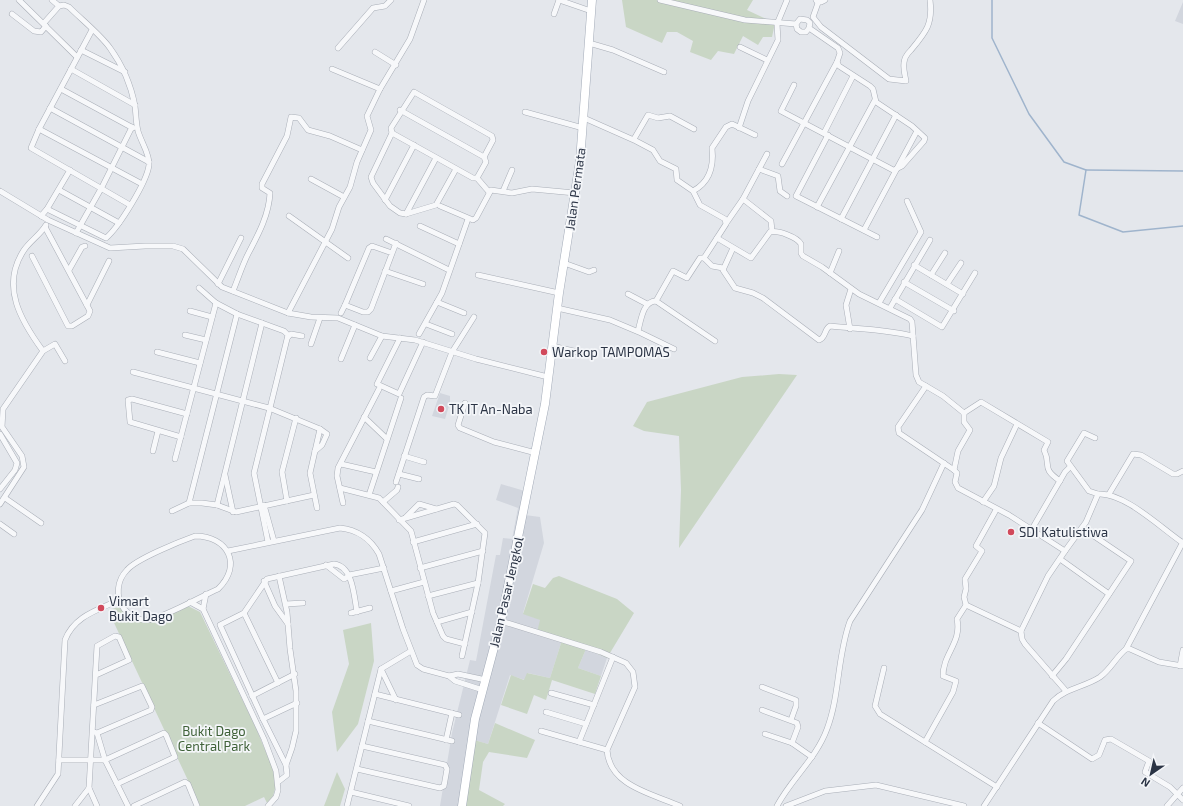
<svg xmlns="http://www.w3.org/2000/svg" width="1183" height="806" font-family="'Exo 2',sans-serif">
  <rect width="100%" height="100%" fill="#e4e7ec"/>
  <g fill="#d2d6de">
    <path d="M1183,2V24L1175,21Z"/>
    <path d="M440,393L450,396V403L445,419L432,416Z"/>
    <path d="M501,484L528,492L525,515L540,517L544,543L523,613L541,620L537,632L562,640L550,678L528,673L525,680L510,675L488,744L471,739L462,806H440L452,733L470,660L476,661L496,555H500L503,538L512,539L518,508L496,500Z"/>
    <path d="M586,649L607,658L601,676L578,668Z"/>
  </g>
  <g fill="#c9d6c5">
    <path d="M622,0H753L747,10L775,23L772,37H763L758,45L743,36L734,54L718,51L711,60L690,52L693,41L677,32H667L662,43L626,27Z"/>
    <path d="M779,374L797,375L679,548L681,490L679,436L644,431L633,426L647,402L742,377Z"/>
    <path d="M559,576L617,599L634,613L607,658L586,649L578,668L601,676L595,694L552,680L546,700L534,695L527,714L501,705L511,675L524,680L527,673L550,678L562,640L537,632L540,620L523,614L533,584L545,588L553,578Z"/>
    <path d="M188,606L200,612L256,728L275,774V789L273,796L267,803L264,797L245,806H200L108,610L119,607L128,615L155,621L156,624L172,617L171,614Z"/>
    <path d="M371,623L374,661L358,724L337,752L332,712L349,664L343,630Z"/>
    <path d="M495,723L535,740L527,758L489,752L483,762L479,790L505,804L503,806H462L471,739L488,744Z"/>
    <path d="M337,772L345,789L340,806H324Z"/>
  </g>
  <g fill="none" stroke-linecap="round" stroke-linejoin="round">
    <g stroke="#9fb4cc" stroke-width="1.5">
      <path d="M992,0V38L1029,114L1064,162L1086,170L1079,215L1123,232L1183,226"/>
      <path d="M1086,170L1183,171"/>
    </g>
    <defs>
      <g id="minor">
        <path d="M19,0L77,57"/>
        <path d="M559,0L591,11"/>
        <path d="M660,0L745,20L796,24"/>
        <path d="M816,0L818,3L813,17L821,27L889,79L906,81C905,75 903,69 904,63C904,58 908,53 911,50C926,32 933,24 930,0"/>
        <path d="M818,2H821L825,0"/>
        <path d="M12,14L34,31L41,32L46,26"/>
        <path d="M554,14L559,0"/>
        <path d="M44,23L59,6L52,0"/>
        <path d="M809,28L806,32H801L797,29L796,24L800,19L807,20L810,23L809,28L838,48L840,53L837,62L839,66L870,86L873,89L876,102L912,126L925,138L924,141L902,166L896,169"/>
        <path d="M92,30L39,129L31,148L130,205"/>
        <path d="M589,43L613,50L664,72"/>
        <path d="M740,47L767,60"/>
        <path d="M338,48L373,8L385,6L391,0"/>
        <path d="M81,50L125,72"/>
        <path d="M375,52L396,65"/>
        <path d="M71,69L135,105"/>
        <path d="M332,69L380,89"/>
        <path d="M794,85L781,111L895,171"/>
        <path d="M61,89L133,128"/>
        <path d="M50,108L149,162"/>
        <path d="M525,112L583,128"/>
        <path d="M584,118L636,141L653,150L660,161L676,169L677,180L693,191L700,205L725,219L726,224L704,258"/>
        <path d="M739,128L748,101L778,40L777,24L787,0"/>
        <path d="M39,129L142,184"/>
        <path d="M392,133L473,178H477L486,162L484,157L400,110"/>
        <path d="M824,133L853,76"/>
        <path d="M828,135L796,196L877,237"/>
        <path d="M634,139L648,115L658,118L670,116L694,129"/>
        <path d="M782,164L837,62"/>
        <path d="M456,169L436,205L406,214L400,213L390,206L373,183L371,177L392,133L391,128L414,92L492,136L493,140L484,157"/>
        <path d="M759,169L778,176L780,191L787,196"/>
        <path d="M477,178L489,192"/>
        <path d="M311,179L344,197"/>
        <path d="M59,190L119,223"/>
        <path d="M0,191L48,220L110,248L145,246H173L183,249L222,287L288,313L311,317L338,318L382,336L415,340L476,359L548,377"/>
        <path d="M503,191L512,170"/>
        <path d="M693,191C710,182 714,166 712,148L726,127L732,124L755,135"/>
        <path d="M743,199L771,221L772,231"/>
        <path d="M385,200L414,145"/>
        <path d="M440,206L473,220L476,218L491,190L512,193L532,189L575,193"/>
        <path d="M817,207L875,100"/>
        <path d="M47,209L106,238C119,227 147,182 149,165C150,154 141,142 138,131C136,123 136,114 135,106C131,85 123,66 110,48C101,35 81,19 69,7L64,5L59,6"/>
        <path d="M406,214L436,158"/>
        <path d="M41,216L47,209L70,170"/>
        <path d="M289,216L348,258"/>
        <path d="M841,219L896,115"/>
        <path d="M727,222L743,199L767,154"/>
        <path d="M420,226L459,244"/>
        <path d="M864,230L917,131"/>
        <path d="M76,233L102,187L132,127"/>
        <path d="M717,238L751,258L770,232C778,230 797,237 801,244V253L803,256L822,267L859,294L910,319L912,322L916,375L919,382L926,386L898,427L899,433L954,470L957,473L955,482L958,488L1009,515L1065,551L1048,576L1021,631L1022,639L1025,644L1066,691"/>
        <path d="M386,239L449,270"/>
        <path d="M733,248L723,270L735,288L753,293L763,298L819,340C826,338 824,329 830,326C858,329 886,329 913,336"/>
        <path d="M392,253L372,246L369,248L345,305L363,312H368L371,309L396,243"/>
        <path d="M32,256L68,326H72L88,316L90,311L45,227"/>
        <path d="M564,263L589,272L594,270"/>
        <path d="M914,265L963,294"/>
        <path d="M69,270L82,247L85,246"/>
        <path d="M385,271L423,284"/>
        <path d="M830,273L839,251"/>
        <path d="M478,275L559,293"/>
        <path d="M931,275L945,253"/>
        <path d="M904,282L954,311"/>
        <path d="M218,284L241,238"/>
        <path d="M947,284L961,263"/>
        <path d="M199,288L216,303L237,314L284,331L288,335L254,473L268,542"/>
        <path d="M233,291C238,279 242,266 248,254C258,235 269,215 270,193L262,188V184L287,136L291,117L299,118L308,130L330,136L362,150"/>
        <path d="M628,294L647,304"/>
        <path d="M895,299L942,327L975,273"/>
        <path d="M656,301L673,271L687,278L700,258H704L712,266L723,268"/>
        <path d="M437,302L464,313"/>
        <path d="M879,303L921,232L907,201"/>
        <path d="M87,305L109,261"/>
        <path d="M557,308L610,320L641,333L674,349"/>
        <path d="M890,308L930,240"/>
        <path d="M190,311L212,317"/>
        <path d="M288,313L332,229L339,207L350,187L357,162L371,130L367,116L380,89L410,39L424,0"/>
        <path d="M341,313L345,305"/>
        <path d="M426,324L452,334"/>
        <path d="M850,329L846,305L851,289"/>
        <path d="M638,331C641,320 643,301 656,301L715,341"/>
        <path d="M419,334L442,293L468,219"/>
        <path d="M185,335L206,340"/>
        <path d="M288,337L291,334L302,336"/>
        <path d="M400,338L377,384L399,394L423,342"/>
        <path d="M311,344L320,318"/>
        <path d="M552,346L578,352"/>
        <path d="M43,351C21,321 0,286 24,250C30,241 41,234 46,225"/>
        <path d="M157,352L200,363"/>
        <path d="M370,358L382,336"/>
        <path d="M341,359L355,325"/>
        <path d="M133,372L269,408L320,429L327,434L322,445L315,451"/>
        <path d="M926,386L943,396L964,413"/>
        <path d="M465,403L458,425L460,428L494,442L536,453"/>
        <path d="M964,413L981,402L1048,442L1044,450C1052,466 1040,467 1060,481"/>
        <path d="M364,417L387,439"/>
        <path d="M0,434L17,463L15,470L0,489"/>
        <path d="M181,437L130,422L128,400L132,399L187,414"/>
        <path d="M1095,438L1084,433L1067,461L1089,491L1098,494"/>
        <path d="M153,451L158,431"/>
        <path d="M404,456L424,462"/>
        <path d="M175,459L216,303"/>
        <path d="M341,464L376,472"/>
        <path d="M954,470L958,451L970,430L964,422V413"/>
        <path d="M399,474L419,479"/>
        <path d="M225,475L233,512"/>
        <path d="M396,482L424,397L427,395L435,396L452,352L474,317"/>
        <path d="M340,488L379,498L411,531L433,613L443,636L446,639L465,644"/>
        <path d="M1109,494L1133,454L1141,455L1173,474H1177L1183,471"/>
        <path d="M369,495L401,398"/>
        <path d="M5,498L41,523"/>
        <path d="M287,501L282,472L296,418"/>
        <path d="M383,502L397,490L398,487"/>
        <path d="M983,502L994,486L1001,458L1017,424"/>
        <path d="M189,503L237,314"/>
        <path d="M343,503L337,476L338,468L379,389"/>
        <path d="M0,504L24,467L22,456L2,427L3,409L43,351L55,344L65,361"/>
        <path d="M217,505L262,323"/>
        <path d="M264,505L274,541"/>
        <path d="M317,508L310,473L320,429"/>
        <path d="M172,511L189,503H202L217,505L236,512L314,495"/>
        <path d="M406,517L419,504L436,509"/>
        <path d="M399,520L454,504L457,505L485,533L478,583L462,656"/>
        <path d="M0,524L14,534"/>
        <path d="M1032,529L1065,472L1070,467"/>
        <path d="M195,536C228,536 243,565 218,589C202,596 163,618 148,620C139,621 130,615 124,609C115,597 117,580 127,570C136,559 181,541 195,536Z"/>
        <path d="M413,542L477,524"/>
        <path d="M228,551L340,528C358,530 370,538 379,554L403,629L417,665L423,669L449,676L455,681L483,690"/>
        <path d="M1065,551L1086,522L1098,494C1124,492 1161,528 1183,543"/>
        <path d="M1060,559L1109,594"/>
        <path d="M326,565L344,579L349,576"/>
        <path d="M420,568L483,551"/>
        <path d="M349,575L384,568"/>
        <path d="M279,576L287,612L290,649L296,691V731L292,748L286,765"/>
        <path d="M264,581L275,606L288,624"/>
        <path d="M391,591L424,582"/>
        <path d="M428,596L478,583"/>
        <path d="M190,602L203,609L264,739L276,771L278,790L276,797L268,806"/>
        <path d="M286,604L303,603"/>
        <path d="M966,605L1021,631"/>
        <path d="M203,609L206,594"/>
        <path d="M244,613L278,683"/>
        <path d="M351,613L370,608"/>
        <path d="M501,621L601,652L626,663L633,672L635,687L607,750C609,786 653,794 680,806"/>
        <path d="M437,622L472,612"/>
        <path d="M1126,649L1183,542"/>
        <path d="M1180,666L1183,650"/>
        <path d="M884,668L875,706L880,714L997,787"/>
        <path d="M381,669L396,700"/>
        <path d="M449,676L458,674L486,680"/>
        <path d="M1052,676L1066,659L1131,561L1082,528"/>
        <path d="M762,687L796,700V706L791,720"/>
        <path d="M551,693L594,705"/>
        <path d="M375,694L459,715"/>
        <path d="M252,696L295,674"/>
        <path d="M94,705L142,686L152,707L151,710L97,733"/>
        <path d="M762,710L797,723L798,727L792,743L812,757"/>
        <path d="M546,712L586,724"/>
        <path d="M263,719L297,703"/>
        <path d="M368,721L452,741"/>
        <path d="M1038,723L1092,759L1099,755L1105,740L1111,739L1149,761L1145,772L1170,787L1183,800"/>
        <path d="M541,731L607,750"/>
        <path d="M94,732L97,733L105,760L128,806"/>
        <path d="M765,734L792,743"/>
        <path d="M446,740L452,713"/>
        <path d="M579,742L613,657"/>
        <path d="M925,742L953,692L956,681L943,676C943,653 962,643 957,619L966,605L964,597L966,589L965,579L982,551L976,546L996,510"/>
        <path d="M59,760H105L164,733L166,735L175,757L117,784"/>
        <path d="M357,769L440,788L444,786L447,769L445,765L362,746"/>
        <path d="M278,782L287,775L286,765L263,719L220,625L244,613L267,579L334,564C353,566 354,596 357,612"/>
        <path d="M89,788L97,806"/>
        <path d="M351,792L409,806"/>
        <path d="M37,806L58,774L65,640C74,616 98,610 119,600"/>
        <path d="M75,806L89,788L97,646L115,636L119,637L129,660L96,675"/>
        <path d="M134,806L185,782L188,784L197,806"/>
        <path d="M347,806L381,669L411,651"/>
        <path d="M777,806C791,779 816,759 827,729C840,695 837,656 850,621L922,510L944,463"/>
        <path d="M786,806L825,791L876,785L964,806"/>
        <path d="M984,806L1053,701C1066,688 1085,687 1100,677C1111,669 1116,657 1126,649H1130L1159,662L1183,666"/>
        <path d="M1167,806L1183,788"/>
      </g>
      <path id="primary" d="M462,806L475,719L501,621L545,404L559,293L580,161L592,0"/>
    </defs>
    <use href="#minor" stroke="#a9aeb7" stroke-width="6"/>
    <use href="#primary" stroke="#a3abb8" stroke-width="9"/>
    <use href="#minor" stroke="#f7f8fa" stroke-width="5"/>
    <use href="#primary" stroke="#fff" stroke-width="8"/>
  </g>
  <g fill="#d1495b" stroke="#f4f6f9" stroke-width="1.5">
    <circle cx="544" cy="352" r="4"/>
    <circle cx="441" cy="409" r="4"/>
    <circle cx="1011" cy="532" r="4"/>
    <circle cx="101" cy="608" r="4"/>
  </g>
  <g text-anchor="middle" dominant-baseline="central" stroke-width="3.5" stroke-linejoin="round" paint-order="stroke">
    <g font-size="13" fill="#2b3445" stroke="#f4f6f9">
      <text transform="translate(575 189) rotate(-82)">Jalan Permata</text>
      <text transform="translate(506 592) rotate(-77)">Jalan Pasar Jengkol</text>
    </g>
    <g font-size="13" fill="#2b3445" stroke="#f4f6f9" text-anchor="start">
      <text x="552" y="352">Warkop TAMPOMAS</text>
      <text x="449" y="409">TK IT An-Naba</text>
      <text x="1019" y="532">SDI Katulistiwa</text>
      <text x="109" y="601">Vimart<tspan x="109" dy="15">Bukit Dago</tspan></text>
    </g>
    <g font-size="13" fill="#3f6138" stroke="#f4f6f9">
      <text x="214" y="731">Bukit Dago<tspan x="214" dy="15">Central Park</tspan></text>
    </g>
  </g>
  <g transform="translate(1151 774) rotate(214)" stroke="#f4f6f9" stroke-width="3" paint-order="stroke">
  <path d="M0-3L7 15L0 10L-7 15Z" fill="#2b3445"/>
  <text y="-6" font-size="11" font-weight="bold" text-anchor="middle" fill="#2b3445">N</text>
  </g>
</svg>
